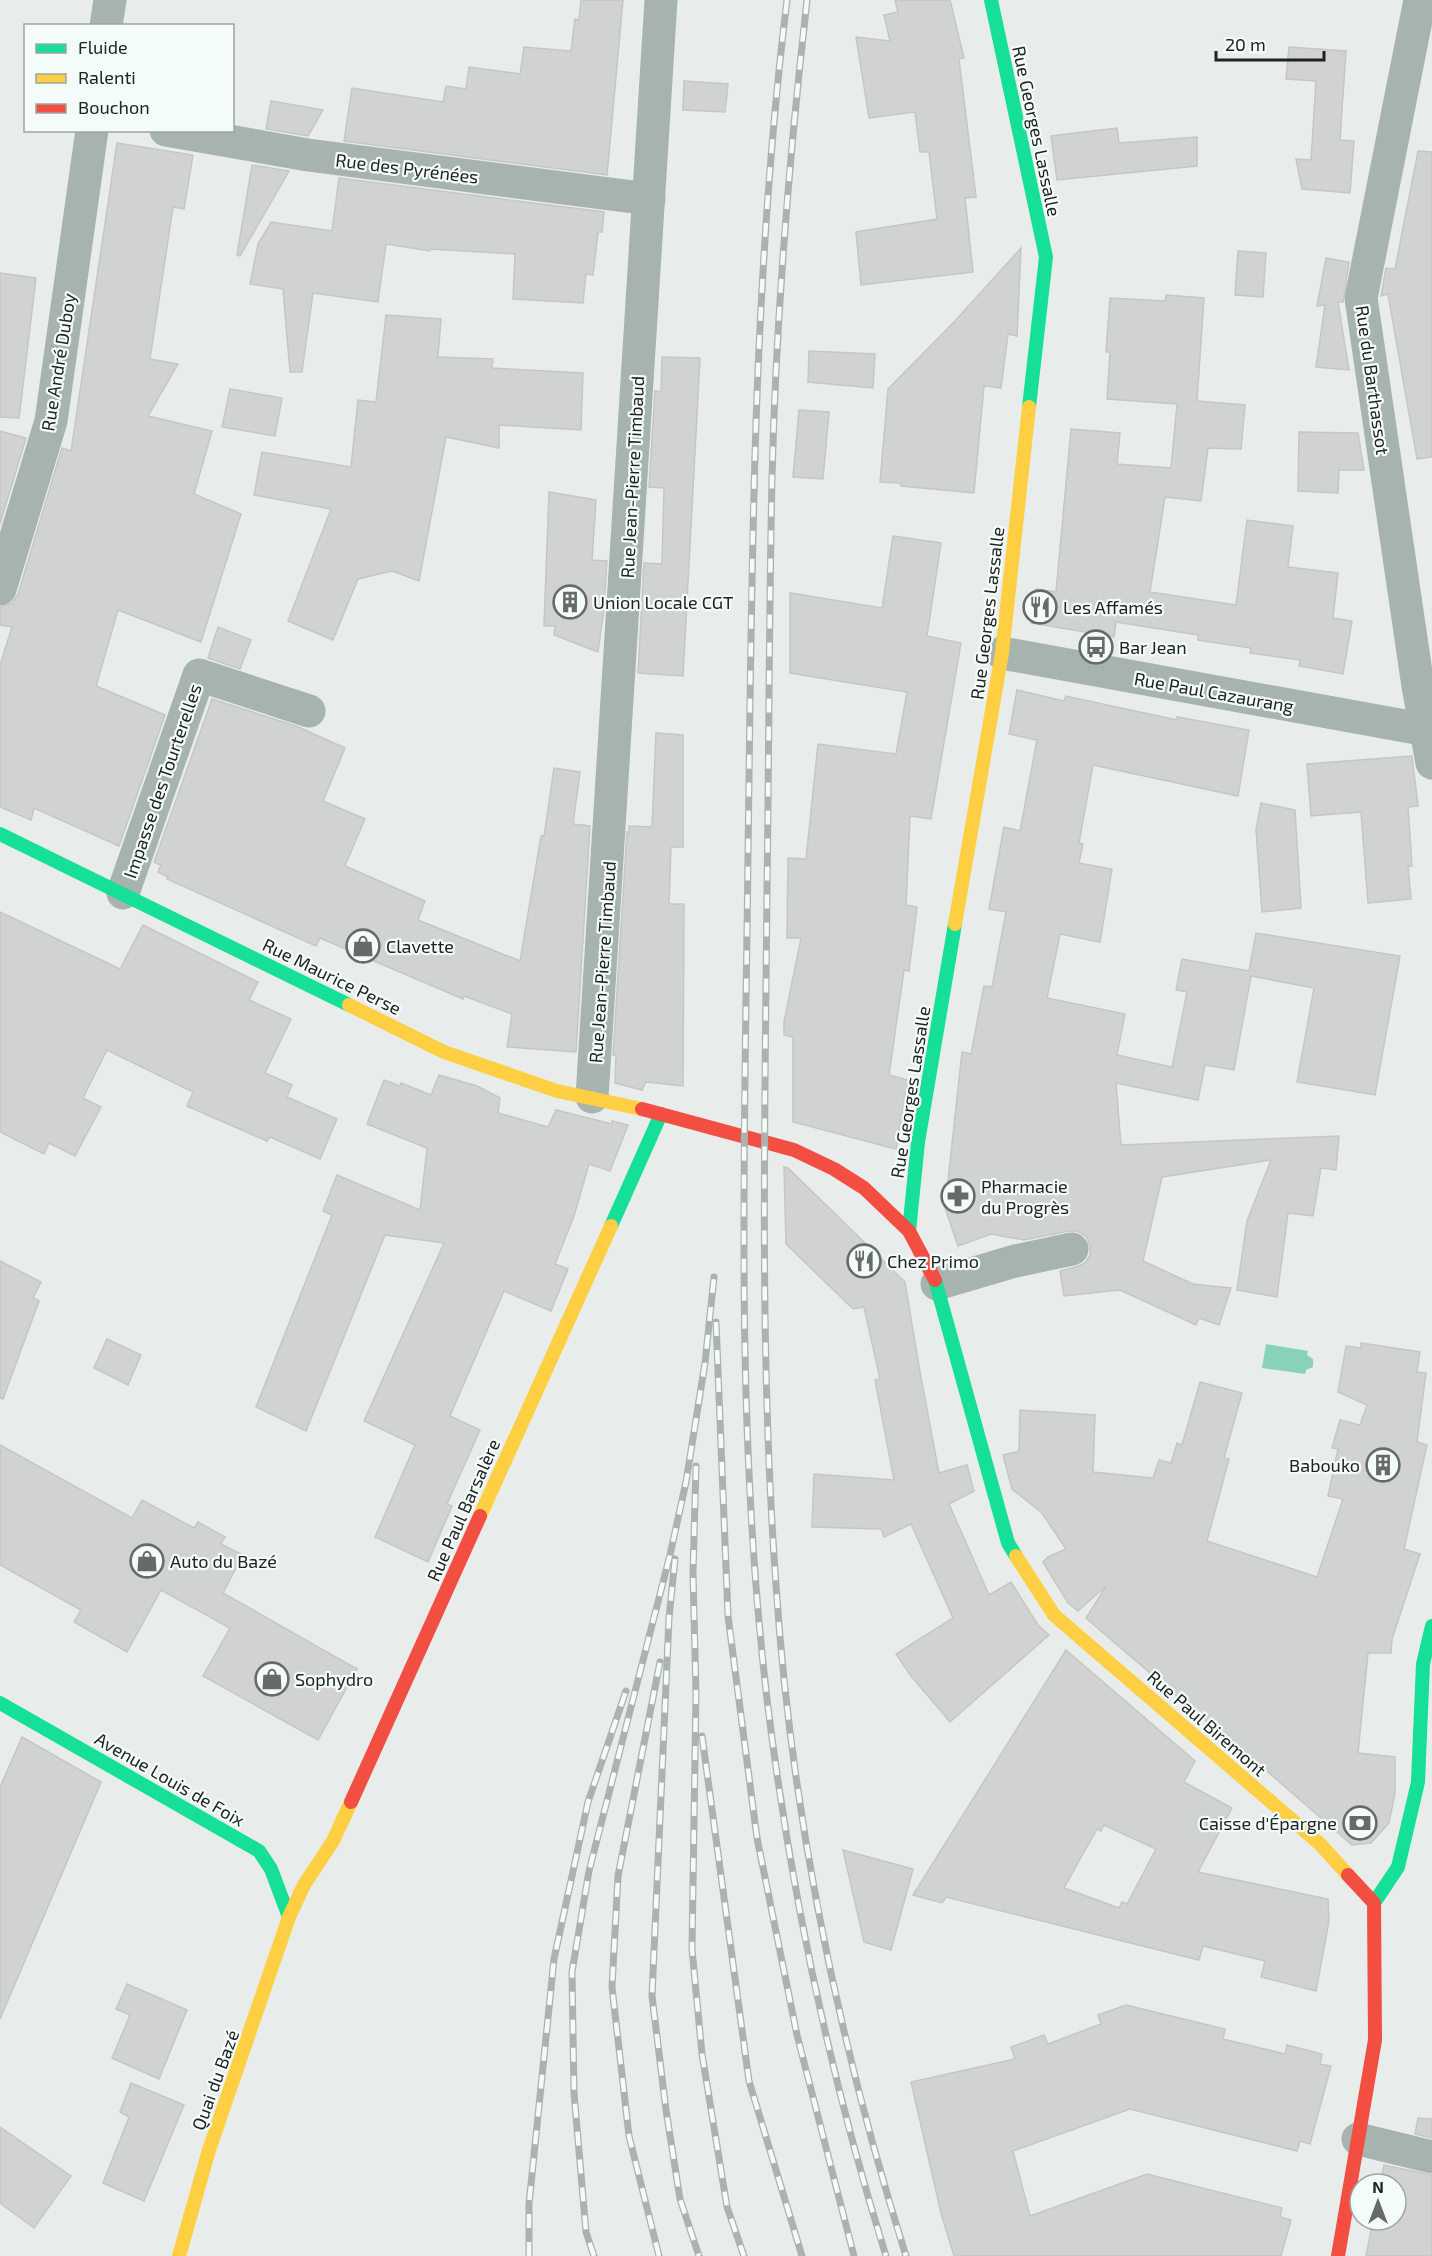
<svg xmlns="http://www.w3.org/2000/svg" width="1432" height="2256" font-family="'Exo 2',sans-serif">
  <rect width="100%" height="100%" fill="#e8edeb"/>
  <path fill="#87d2b9" d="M1266,1344L1308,1351L1307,1355L1313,1359V1367L1306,1370L1305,1374L1262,1368Z"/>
  <g fill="#d1d3d3" stroke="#c5c6c7" stroke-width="1.5" fill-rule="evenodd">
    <path d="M581,0H623L607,175L344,141L352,88L443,102L446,86L466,89L469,67L520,74L524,47L571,51L575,19L579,20Z"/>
    <path d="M895,0H950L964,58L959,59L976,197L965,198L973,272L861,285L856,232L937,219L929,152H920L915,112L869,118L856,37L890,41L884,15L898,12Z"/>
    <path d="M1289,47L1346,51L1340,140L1354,141L1350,193L1302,189L1296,159L1311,160L1316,81L1286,79Z"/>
    <path d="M684,81L728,84L725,112L683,110Z"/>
    <path d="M271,101L323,110L308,136L266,129Z"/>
    <path d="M1117,128L1119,143L1197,137V166L1057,180L1051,136Z"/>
    <path d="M117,143L193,155L184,209L173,207L150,359L178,364L148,416L212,431L194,494L241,514L201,642L118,610L96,686L165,715L119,846L34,808L31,820L0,807V665L12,627L0,625V607L12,603L18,594L62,448L71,451Z"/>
    <path d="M1418,151L1432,152V457L1417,459L1388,294L1381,296L1386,268L1395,269Z"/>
    <path d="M252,165L289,171L240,256L237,255Z"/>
    <path d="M339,178L604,212L602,232H598L593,275L586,274L583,303L513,299L515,254L431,249L430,251L386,244L378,302L313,293L302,372H290L283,289L250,284L258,244L271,222L332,231Z"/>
    <path d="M1021,248L1017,336L1008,334L1001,388L984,386L974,493L901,486V483L880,482L888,389L954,322Z"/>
    <path d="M1238,251L1266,253L1263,297L1235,295Z"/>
    <path d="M1326,258L1349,262L1343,302H1338L1349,370L1316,367L1325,305L1317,306Z"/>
    <path d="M0,273L36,278L19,418L0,417Z"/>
    <path d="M1166,295L1204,298L1197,401L1245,405L1241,449L1208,448L1201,501L1165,497L1150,592L1236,605L1247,520L1293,526L1288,567L1338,573L1333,618L1352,621L1343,674L1299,666L1300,660L1250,653L1251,648L1198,640V635L1116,622L1114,637L1031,623L1036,589L1056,592L1071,429L1120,433L1117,464L1171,468L1177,404L1107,399L1110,352H1106L1110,298L1165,301Z"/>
    <path d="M386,315L441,319L438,357L493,359L492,368L583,373L581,430L499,425V448L446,437L419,581L392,571L358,579L333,640L288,621L331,509L254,495L262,452L351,467L358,400L376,402Z"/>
    <path d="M809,351L875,354L873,388L808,382Z"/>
    <path d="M662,357L700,358L683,676L638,673L644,563L662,564L664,488L649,487L655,391L661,392Z"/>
    <path d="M230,389L282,398L275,436L222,427Z"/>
    <path d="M799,410L829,412L823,479L793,477Z"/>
    <path d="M0,431L26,438L0,524Z"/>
    <path d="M1299,432L1358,433L1364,470H1339L1338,493L1298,491Z"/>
    <path d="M549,492L596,500L592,560L607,561L603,616L598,652L554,635L555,626H544Z"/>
    <path d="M893,536L941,543L927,636L961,643L931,819L910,816L906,905L917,907L909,971L904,970L889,1075L908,1080L896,1149L793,1122V1037L784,1035V1022L801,938H787L788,858L806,859L818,744L896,754L907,692L790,673V593L882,608Z"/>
    <path d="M218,627L251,640L240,669L208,658Z"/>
    <path d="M1017,690L1064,701L1066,696L1177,720V717L1249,730L1238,796L1093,765L1079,843L1083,844L1079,863L1112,869L1100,942L1060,934L1047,998L1125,1014L1117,1055L1172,1067L1187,992L1176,990L1182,959L1249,971L1256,933L1400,956L1375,1095L1297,1082L1314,988L1251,976L1234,1070L1205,1065L1198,1100L1116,1083L1121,1145L1339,1136L1336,1170L1321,1168L1313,1216L1288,1213L1277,1297L1237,1290L1247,1221L1271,1160L1162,1177L1143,1261L1193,1284L1231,1288L1219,1325L1199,1318L1196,1325L1120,1290L1064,1296L1060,1271L1076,1267L1085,1263L1090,1255V1246L1086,1236L1077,1231H1069L1024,1240L991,1234L958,1246L945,1208L962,1052L971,1054L984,986L992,987L1006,912L989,909L1004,827L1020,831L1037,740L1009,734Z"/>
    <path d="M212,699L296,726L345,748L323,801L365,819L345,866L425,901L418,920L520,961L541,836H544L554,768L580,772L573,824L590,826L576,1052L507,1047L512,1014L464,996L463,999L320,938L316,946L167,879L168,877L158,872L161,865L154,862Z"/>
    <path d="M656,733L683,735V847H671L669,904H684L683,1086L646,1082L642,1090L615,1083L616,1055H613L627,832H629V826L652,827Z"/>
    <path d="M1412,756L1418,806L1408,807L1412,866H1408L1411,899L1368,903L1361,812L1311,816L1307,764Z"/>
    <path d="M1261,803L1295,810L1301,908L1262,912L1256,830Z"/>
    <path d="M0,912L120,969L143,925L258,982L249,1000L291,1019L265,1073L292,1085L287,1097L337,1119L320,1159L270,1137L267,1141L187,1106L193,1092L107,1050L83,1098L101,1107L75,1156L49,1143L44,1154L0,1132Z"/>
    <path d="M439,1075L477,1086L500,1098L498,1113L548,1127L556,1110L612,1124V1121L628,1125L610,1171L589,1164L574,1216L555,1264L568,1269L551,1311L504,1291L450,1416L480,1430L447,1504L452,1506L428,1562L375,1537L415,1445L364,1421L444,1243L385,1235L306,1431L256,1407L332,1215L323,1211L337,1175L420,1210L427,1148L367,1124L384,1080L400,1086L401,1083L431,1095Z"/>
    <path d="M784,1167L788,1168L905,1282L920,1372L939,1473L967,1465L974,1491L949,1504L989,1595L1011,1582L1038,1625L1049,1635L950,1722L911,1676L896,1654L953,1618L911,1524L884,1537L881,1529L812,1527L814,1474L894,1480L875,1380L880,1379L864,1307L853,1309L786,1244Z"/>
    <path d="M0,1261L41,1282L33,1298L39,1301L3,1399L0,1398Z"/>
    <path d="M107,1339L141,1355L128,1385L94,1368Z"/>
    <path d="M1361,1343L1420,1352L1417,1372L1426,1373L1417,1442L1427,1445L1404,1549L1420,1554L1392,1639L1391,1653H1368L1358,1753L1395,1757V1793L1389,1823L1371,1843L1352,1845L1214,1725L1213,1727L1086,1618L1106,1586L1078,1611L1068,1603L1043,1562L1048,1557L1066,1549L1042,1513L1012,1489L1003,1455L1019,1451L1020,1410L1095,1415L1093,1472L1153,1478L1159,1460L1171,1463L1177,1443L1182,1445L1200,1382L1242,1393L1224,1458L1229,1459L1207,1541L1317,1577L1343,1499L1328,1496L1338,1449L1332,1448L1340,1420L1360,1425L1367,1405L1338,1392L1346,1346L1361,1348Z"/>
    <path d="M0,1445L132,1518L142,1500L194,1528L198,1522L225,1537L221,1544L243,1555L223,1593L357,1669L318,1740L203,1676L230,1628L161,1590L127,1652L74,1622L81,1610L0,1565Z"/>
    <path d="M1066,1650L1195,1761L1184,1782L1232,1808L1198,1872L1328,1899L1329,1921L1316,1991L1261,1977L1265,1961L1203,1946L1199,1960L946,1897L942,1903L913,1895ZM1104,1825L1156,1849L1127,1904L1122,1902L1119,1908L1064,1888L1097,1829L1101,1831Z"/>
    <path d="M22,1737L101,1782L0,2019V1787Z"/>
    <path d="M843,1850L913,1869L891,1950L864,1942Z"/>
    <path d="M127,1984L187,2010L159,2079L112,2058L130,2015L116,2009Z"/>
    <path d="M1126,2005L1225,2029L1223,2039L1285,2054L1287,2045L1322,2054L1320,2064L1331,2066L1310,2144L1300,2141L1297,2151L1130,2109L1013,2151L1030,2216L1147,2174L1282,2208L1280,2217L1291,2220L1281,2256H954L941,2213L911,2082L1015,2059L1011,2047L1044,2035L1048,2044L1101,2024L1098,2015Z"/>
    <path d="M131,2083L184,2105L144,2201L103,2183L129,2117L120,2112Z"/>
    <path d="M1418,2118L1432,2119V2138L1415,2134Z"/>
    <path d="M0,2127L71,2176L34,2228L0,2203Z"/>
    <path d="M1384,2165L1432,2175V2256H1366L1373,2220H1396V2184H1380Z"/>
  </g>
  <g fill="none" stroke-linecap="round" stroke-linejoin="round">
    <g stroke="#a7b3ae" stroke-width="33">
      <path d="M1420,0L1361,298L1418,686L1432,763"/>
      <path d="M106,26L110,0"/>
      <path d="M166,130L308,155L649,199"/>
      <path d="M0,589L51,421L92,130"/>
      <path d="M1002,653L1427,730L1432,734"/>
      <path d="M123,893L199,675L309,711"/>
      <path d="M592,1097L661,0"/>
      <path d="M937,1284L1015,1261L1072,1249"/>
      <path d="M1358,2139L1432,2157"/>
    </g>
    <g stroke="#16e098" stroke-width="14">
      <path d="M991,0L1046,257L1029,407"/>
      <path d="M0,834L349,1005"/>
      <path d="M611,1226L661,1114"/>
      <path d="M909,1231L918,1142L955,924"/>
      <path d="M935,1280L1008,1543L1016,1556"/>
      <path d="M0,1703L259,1851L271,1869L289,1917"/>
      <path d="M1374,1903L1398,1867L1418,1782L1423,1664L1432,1626"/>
    </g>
    <g stroke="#ffcf43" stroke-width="14">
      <path d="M955,924L1002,653L1029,407"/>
      <path d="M349,1005L444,1052L557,1091L642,1109"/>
      <path d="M480,1516L611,1226"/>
      <path d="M1016,1556L1054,1615L1321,1845L1348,1875"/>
      <path d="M179,2256L209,2150L289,1917L304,1885L333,1841L351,1802"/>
    </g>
    <g stroke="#f24e42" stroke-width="14">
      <path d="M642,1109L794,1150L834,1169L864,1188L909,1231L935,1280"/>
      <path d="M351,1802L480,1516"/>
      <path d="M1338,2256L1375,2040L1374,1903L1348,1875"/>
    </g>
    <defs>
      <g id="rail">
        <path d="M787,0C752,284 752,569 748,855C745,1135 734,1419 767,1699C790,1888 829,2074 886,2256"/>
        <path d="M807,0C789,159 776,318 772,478C769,615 769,752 767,889C765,1121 759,1353 776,1585C791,1811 838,2040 906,2256"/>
        <path d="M716,1322L728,1616L757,1838L797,2035L854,2256"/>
        <path d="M696,1466L693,1573L696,1693L692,1949L702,2054L727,2207L744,2256"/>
        <path d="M675,1559L669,1618L652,1996L666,2110L680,2199L699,2256"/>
        <path d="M702,1736L749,2081L802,2256"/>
        <path d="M529,2256V2204L554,1959L588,1802L626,1691"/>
        <path d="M594,2256L586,2232L574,2093L572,1972L589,1871L670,1555L686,1482L705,1363L714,1277"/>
        <path d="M659,2256L629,2136L612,1987L618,1876L660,1662"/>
      </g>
    </defs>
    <use href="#rail" stroke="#acb2b0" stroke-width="7"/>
    <use href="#rail" stroke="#f3fcf8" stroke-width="4.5" stroke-dasharray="14" stroke-linecap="butt"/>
  </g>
  <defs>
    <symbol id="building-ring" viewBox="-11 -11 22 22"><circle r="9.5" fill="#f3fcf8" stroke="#666a68" stroke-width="1.5"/><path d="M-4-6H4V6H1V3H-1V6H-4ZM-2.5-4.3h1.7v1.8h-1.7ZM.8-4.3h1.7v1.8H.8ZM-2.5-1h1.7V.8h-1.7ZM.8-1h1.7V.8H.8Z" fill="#666a68"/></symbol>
    <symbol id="restaurant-ring" viewBox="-11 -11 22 22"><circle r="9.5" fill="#f3fcf8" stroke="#666a68" stroke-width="1.5"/><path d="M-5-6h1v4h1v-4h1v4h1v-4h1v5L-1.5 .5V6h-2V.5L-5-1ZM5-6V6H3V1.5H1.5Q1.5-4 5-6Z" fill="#666a68"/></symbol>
    <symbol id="bus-ring" viewBox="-11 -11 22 22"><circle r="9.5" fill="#f3fcf8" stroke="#666a68" stroke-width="1.5"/><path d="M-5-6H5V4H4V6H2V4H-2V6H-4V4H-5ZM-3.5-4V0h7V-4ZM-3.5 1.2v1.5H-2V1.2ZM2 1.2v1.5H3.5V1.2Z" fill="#666a68"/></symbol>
    <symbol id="shop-ring" viewBox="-11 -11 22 22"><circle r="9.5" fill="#f3fcf8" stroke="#666a68" stroke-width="1.5"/><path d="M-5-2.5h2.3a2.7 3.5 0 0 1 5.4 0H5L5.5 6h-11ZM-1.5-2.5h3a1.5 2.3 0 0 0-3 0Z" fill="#666a68"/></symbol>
    <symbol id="pharmacy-ring" viewBox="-11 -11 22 22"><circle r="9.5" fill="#f3fcf8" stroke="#666a68" stroke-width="1.5"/><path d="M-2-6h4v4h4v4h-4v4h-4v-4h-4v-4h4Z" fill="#666a68"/></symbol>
    <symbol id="bank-ring" viewBox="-11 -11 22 22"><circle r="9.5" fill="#f3fcf8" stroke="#666a68" stroke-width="1.5"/><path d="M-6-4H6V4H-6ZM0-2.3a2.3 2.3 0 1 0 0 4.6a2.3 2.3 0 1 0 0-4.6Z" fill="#666a68"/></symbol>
  </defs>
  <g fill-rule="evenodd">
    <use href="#building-ring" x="551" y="583" width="38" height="38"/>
    <use href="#restaurant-ring" x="1021" y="588" width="38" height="38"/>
    <use href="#bus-ring" x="1077" y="628" width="38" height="38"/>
    <use href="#shop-ring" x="344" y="927" width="38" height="38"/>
    <use href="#pharmacy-ring" x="939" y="1177" width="38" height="38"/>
    <use href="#restaurant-ring" x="845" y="1242" width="38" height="38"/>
    <use href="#building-ring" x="1364" y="1446" width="38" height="38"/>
    <use href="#shop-ring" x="128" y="1542" width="38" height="38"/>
    <use href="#shop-ring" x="253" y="1660" width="38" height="38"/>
    <use href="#bank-ring" x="1341" y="1804" width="38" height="38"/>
  </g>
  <g text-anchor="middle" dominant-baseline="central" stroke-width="4.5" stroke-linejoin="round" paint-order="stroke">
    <g font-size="18" fill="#202321" stroke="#f3fcf8">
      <text transform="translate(1037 131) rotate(78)">Rue Georges Lassalle</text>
      <text transform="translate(407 168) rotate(7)">Rue des Pyrénées</text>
      <text transform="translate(58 362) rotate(-81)">Rue André Duboy</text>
      <text transform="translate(1373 380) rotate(82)">Rue du Barthassot</text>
      <text transform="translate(632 477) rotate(-87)">Rue Jean-Pierre Timbaud</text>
      <text transform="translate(987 613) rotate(-83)">Rue Georges Lassalle</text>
      <text transform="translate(1214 692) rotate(10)">Rue Paul Cazaurang</text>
      <text transform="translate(162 781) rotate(-71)">Impasse des Tourterelles</text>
      <text transform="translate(602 962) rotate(-86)">Rue Jean-Pierre Timbaud</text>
      <text transform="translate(332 976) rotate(26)">Rue Maurice Perse</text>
      <text transform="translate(910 1092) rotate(-81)">Rue Georges Lassalle</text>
      <text transform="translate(463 1510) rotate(-66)">Rue Paul Barsalère</text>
      <text transform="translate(1207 1723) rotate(41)">Rue Paul Biremont</text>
      <text transform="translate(170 1779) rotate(30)">Avenue Louis de Foix</text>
      <text transform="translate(215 2080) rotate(-70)">Quai du Bazé</text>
    </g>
    <g font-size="18" fill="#202321" stroke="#f3fcf8" text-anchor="start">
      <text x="593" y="602">Union Locale CGT</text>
      <text x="1063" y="607">Les Affamés</text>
      <text x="1119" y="647">Bar Jean</text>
      <text x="386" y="946">Clavette</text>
      <text x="981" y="1186">Pharmacie<tspan x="981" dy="21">du Progrès</tspan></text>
      <text x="887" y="1261">Chez Primo</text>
      <text x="1360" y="1465" text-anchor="end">Babouko</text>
      <text x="170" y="1561">Auto du Bazé</text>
      <text x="295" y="1679">Sophydro</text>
      <text x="1337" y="1823" text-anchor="end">Caisse d'Épargne</text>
    </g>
  </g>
  <rect x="24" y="24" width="210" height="108" fill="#f3fcf8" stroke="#9fa5a2" stroke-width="1.5"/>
  <rect x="36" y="44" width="30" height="9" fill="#16e098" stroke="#9fa5a2" stroke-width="1.5"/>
  <text x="78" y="54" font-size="18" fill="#202321">Fluide</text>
  <rect x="36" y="74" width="30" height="9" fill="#ffcf43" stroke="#9fa5a2" stroke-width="1.5"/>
  <text x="78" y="84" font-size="18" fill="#202321">Ralenti</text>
  <rect x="36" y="104" width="30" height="9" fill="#f24e42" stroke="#9fa5a2" stroke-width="1.5"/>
  <text x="78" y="114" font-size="18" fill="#202321">Bouchon</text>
  <g transform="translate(1378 2202)"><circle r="28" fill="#f3fcf8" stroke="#9fa5a2" stroke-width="1.5"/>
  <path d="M0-4.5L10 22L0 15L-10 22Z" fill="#666a68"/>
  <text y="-9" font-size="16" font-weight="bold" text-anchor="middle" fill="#202321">N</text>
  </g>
  <path d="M1216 51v9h108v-9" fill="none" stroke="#202321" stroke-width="3"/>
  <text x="1225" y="51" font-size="18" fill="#202321" stroke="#f3fcf8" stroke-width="4.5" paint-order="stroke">20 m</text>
</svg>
